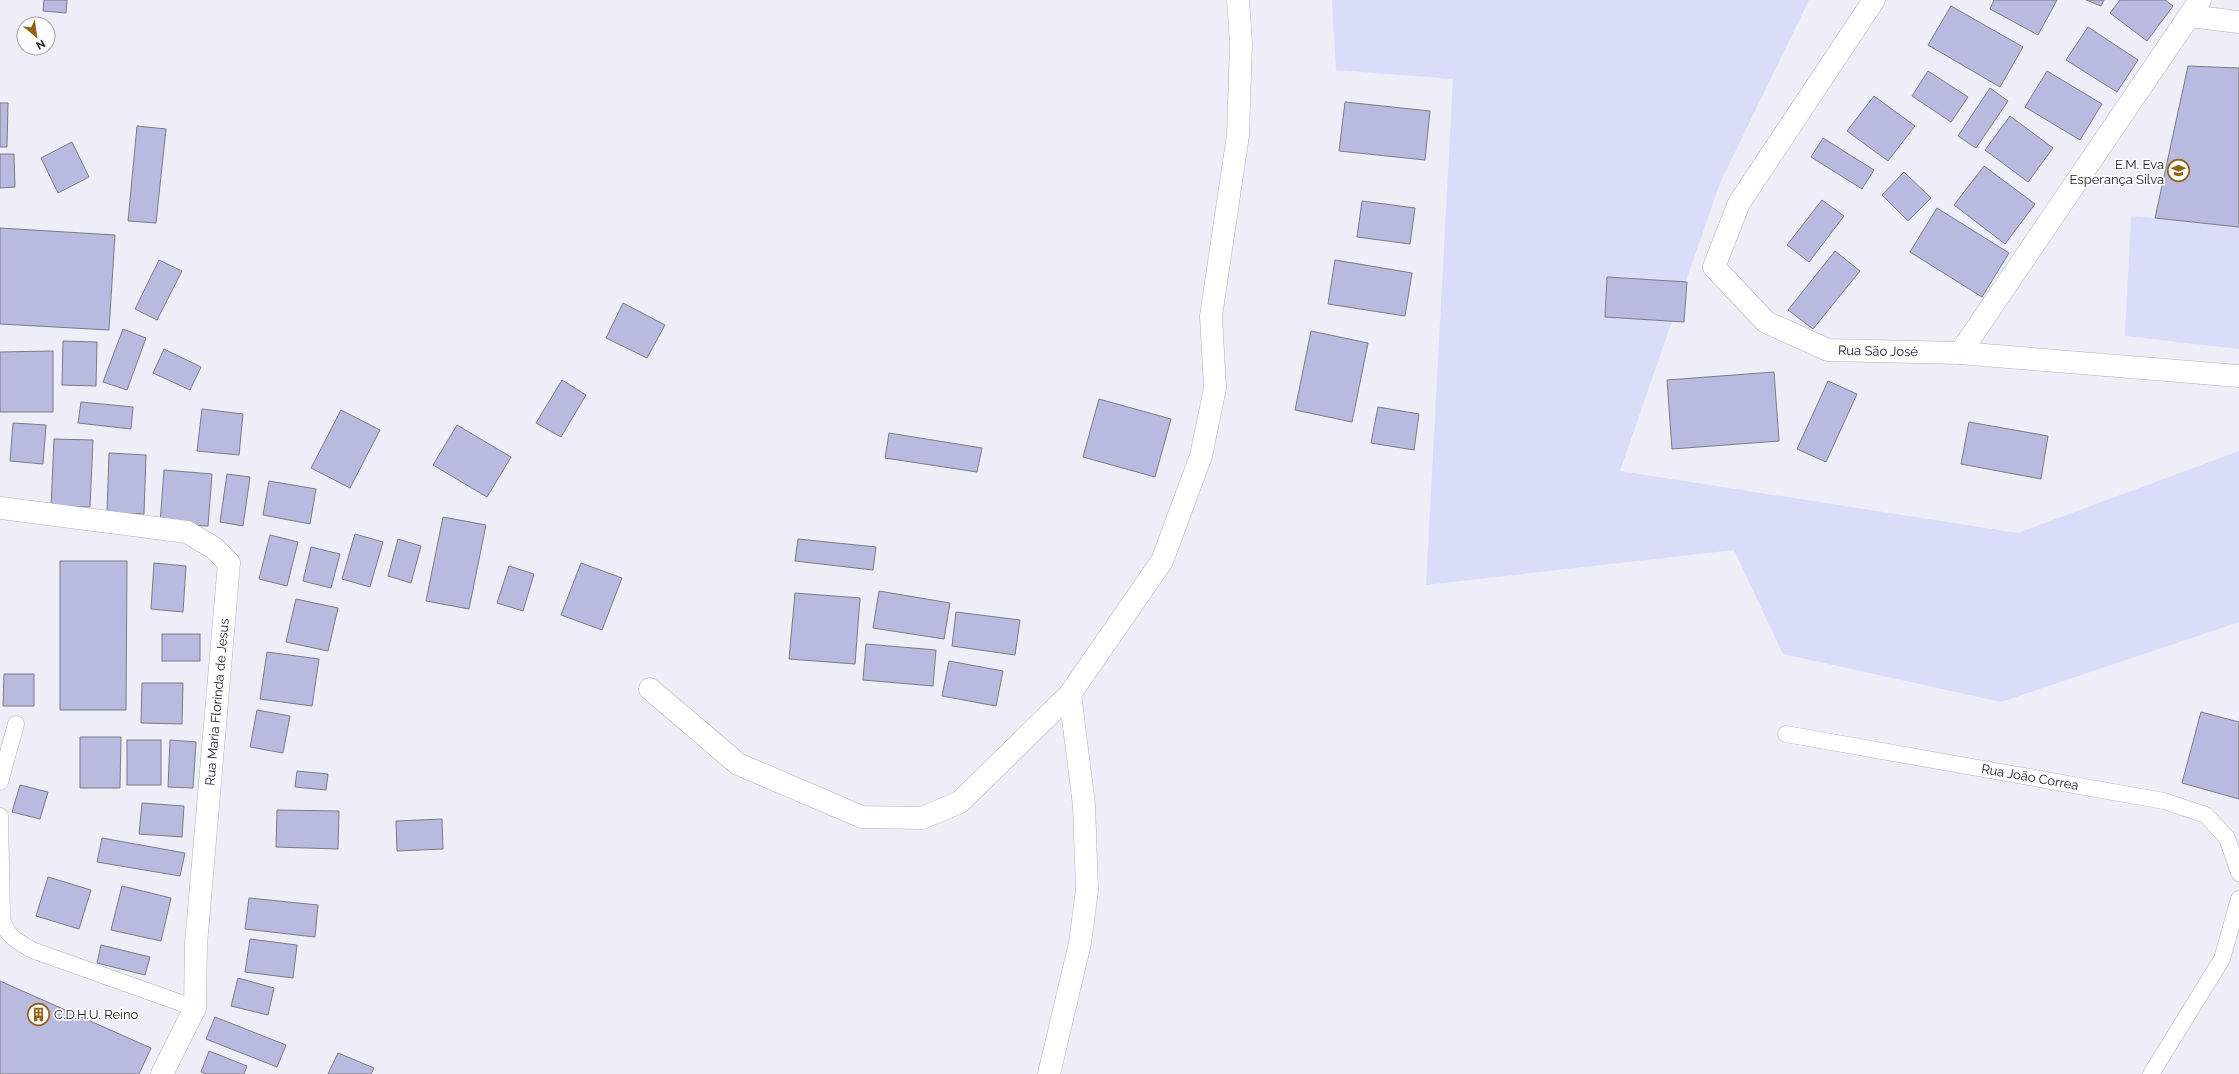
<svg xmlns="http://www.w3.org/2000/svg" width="2239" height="1074" font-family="Raleway,sans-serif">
  <rect width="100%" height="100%" fill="#edeef8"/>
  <g fill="#daddfa">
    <path d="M1332,0H1809L1720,183L1620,471L2018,533L2239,451V622L2001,702L1783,654L1734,550L1426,585L1453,79L1336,70Z"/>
    <path d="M2131,216L2239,227V349L2125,336Z"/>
  </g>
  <g fill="#b8bbdf" stroke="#7a7b83">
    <path d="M44,0H67L66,13L43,11Z"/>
    <path d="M1994,0H2057L2038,35L1990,9Z"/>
    <path d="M2086,0H2104L2101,6Z"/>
    <path d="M2120,0H2165L2173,6L2147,41L2110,13Z"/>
    <path d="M1951,6L2023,47L2000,87L1928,45Z"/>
    <path d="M2088,27L2138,60L2117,92L2066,60Z"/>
    <path d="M2188,66L2239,68V227L2155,218Z"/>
    <path d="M1928,71L1968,97L1951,122L1912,96Z"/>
    <path d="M2047,71L2102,104L2080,140L2025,107Z"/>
    <path d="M1990,88L2008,101L1976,148L1958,136Z"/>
    <path d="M1874,96L1915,126L1888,161L1847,131Z"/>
    <path d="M1345,102L1430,111L1425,160L1339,151Z"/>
    <path d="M0,103H8L7,147H0Z"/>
    <path d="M2010,116L2053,148L2028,182L1985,150Z"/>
    <path d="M137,126L166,129L156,223L128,221Z"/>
    <path d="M1823,138L1874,170L1862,189L1811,157Z"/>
    <path d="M72,142L89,177L58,193L41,158Z"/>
    <path d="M0,154H14L15,187L0,188Z"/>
    <path d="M1984,166L2035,204L2005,244L1954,205Z"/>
    <path d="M1904,172L1931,198L1908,221L1882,195Z"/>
    <path d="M1822,200L1844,216L1809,262L1787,245Z"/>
    <path d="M1362,201L1415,208L1410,244L1357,237Z"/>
    <path d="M1937,208L2009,253L1982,297L1910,252Z"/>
    <path d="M0,228L115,235L109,330L0,324Z"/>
    <path d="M1835,251L1860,271L1813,329L1788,310Z"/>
    <path d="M159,260L182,271L157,320L135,309Z"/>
    <path d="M1335,260L1412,273L1405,316L1328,304Z"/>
    <path d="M1607,277L1687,282L1684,322L1605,317Z"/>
    <path d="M623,303L665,325L647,358L606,338Z"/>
    <path d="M123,329L146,338L127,390L103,382Z"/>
    <path d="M1311,331L1368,343L1352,422L1295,410Z"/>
    <path d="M63,341L97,342L96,386L62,385Z"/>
    <path d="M164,349L201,367L190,390L153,373Z"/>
    <path d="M53,351V412H0V352Z"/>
    <path d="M1774,372L1779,441L1672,449L1667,380Z"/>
    <path d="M562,380L586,395L561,437L536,423Z"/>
    <path d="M1828,381L1857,394L1826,462L1797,449Z"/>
    <path d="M1099,399L1171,419L1155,477L1083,457Z"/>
    <path d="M81,402L133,407L131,429L78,423Z"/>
    <path d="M1378,407L1419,414L1414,450L1371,443Z"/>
    <path d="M202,409L243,414L239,455L197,451Z"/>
    <path d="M341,410L380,430L350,488L311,468Z"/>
    <path d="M1969,422L2048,436L2041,479L1961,464Z"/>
    <path d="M13,423L46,425L43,464L10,461Z"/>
    <path d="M457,425L511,457L487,497L433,465Z"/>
    <path d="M889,433L982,448L977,472L885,458Z"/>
    <path d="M54,439L93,440L90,507L51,506Z"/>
    <path d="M109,453L146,455L144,514L107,513Z"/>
    <path d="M164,470L212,474L208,526L160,524Z"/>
    <path d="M227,474L250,477L243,526L220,522Z"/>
    <path d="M269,481L316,489L310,524L263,515Z"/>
    <path d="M443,517L486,525L469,609L426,601Z"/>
    <path d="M355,534L383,542L370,587L342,579Z"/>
    <path d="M270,535L298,542L287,586L259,579Z"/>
    <path d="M398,539L421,546L411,583L388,576Z"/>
    <path d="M798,539L876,547L873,570L795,561Z"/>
    <path d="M311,547L340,554L331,588L303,581Z"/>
    <path d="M60,561H127L126,710H60Z"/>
    <path d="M154,563L186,566L183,612L151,609Z"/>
    <path d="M581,563L622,578L602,630L561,615Z"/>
    <path d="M509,566L534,574L523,611L497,603Z"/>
    <path d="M879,591L950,603L944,639L873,628Z"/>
    <path d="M795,593L860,598L855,664L789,659Z"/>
    <path d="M296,599L338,608L328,651L286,642Z"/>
    <path d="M956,612L1020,620L1015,655L952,646Z"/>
    <rect x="162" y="634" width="38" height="27"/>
    <path d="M866,644L936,650L933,686L863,680Z"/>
    <path d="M267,652L319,659L312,706L260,699Z"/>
    <path d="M949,661L1003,671L996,706L942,696Z"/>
    <path d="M4,674H34V706H3Z"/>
    <path d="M142,683H183L182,724L141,723Z"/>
    <path d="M257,710L290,716L283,753L250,747Z"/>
    <path d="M2201,712L2239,722V799L2182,783Z"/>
    <path d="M80,737H121L120,788H80Z"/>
    <rect x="127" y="740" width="34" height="45"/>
    <path d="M170,740L196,742L193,788L168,787Z"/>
    <path d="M297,771L328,774L326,790L295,787Z"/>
    <path d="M20,785L48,792L40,819L12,812Z"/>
    <path d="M142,803L184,806L182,837L139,834Z"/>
    <path d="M277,810L339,811L338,849L276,847Z"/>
    <path d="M442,819L443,849L397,851L396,821Z"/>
    <path d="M102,838L185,853L180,876L97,862Z"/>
    <path d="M48,877L91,890L79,929L36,916Z"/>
    <path d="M122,886L171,898L161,941L111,930Z"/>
    <path d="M249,898L318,905L315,937L245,929Z"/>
    <path d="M250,939L297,945L293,978L245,972Z"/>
    <path d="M101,945L150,957L145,975L97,963Z"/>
    <path d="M238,978L274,988L268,1015L231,1006Z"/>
    <path d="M0,981L151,1048L139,1074H0Z"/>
    <path d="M215,1017L286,1045L277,1067L206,1039Z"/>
    <path d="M209,1051L247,1066L244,1074H207L201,1072Z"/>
    <path d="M338,1053L374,1068L371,1074H328Z"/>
  </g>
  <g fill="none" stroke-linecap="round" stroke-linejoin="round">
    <defs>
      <g id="service">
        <path d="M1786,734L2164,801L2206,815L2227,838L2239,873"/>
        <path d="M0,782L16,724"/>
        <path d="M0,816L2,918C6,936 17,941 32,950L195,1008"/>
        <path d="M2151,1074L2222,959L2239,899"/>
      </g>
      <g id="minor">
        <path d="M1874,0L1739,203L1714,267L1766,322L1828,350L1960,353L2239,376"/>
        <path d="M2189,16L2239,22"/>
        <path d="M1960,353L2200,0"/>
        <path d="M0,508L187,532L214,548L229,563L196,944L195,1008L162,1074"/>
        <path d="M650,689L738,764L862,817L922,818L960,802L1070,694L1162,561L1201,456L1215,388L1211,316L1238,135L1241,43L1238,0"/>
        <path d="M1049,1074L1080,943L1087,890L1084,805L1070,694"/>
      </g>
    </defs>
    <use href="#service" stroke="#afb0ba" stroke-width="17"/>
    <use href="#minor" stroke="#afb0ba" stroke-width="23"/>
    <use href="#service" stroke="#fff" stroke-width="16"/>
    <use href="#minor" stroke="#fff" stroke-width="22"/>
  </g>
  <defs>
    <symbol id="school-ring" viewBox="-11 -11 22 22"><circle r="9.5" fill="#fcfcfe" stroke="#956315" stroke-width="1.5"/><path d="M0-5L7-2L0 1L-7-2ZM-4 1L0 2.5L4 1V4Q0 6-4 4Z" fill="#956315"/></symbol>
    <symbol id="building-ring" viewBox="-11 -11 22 22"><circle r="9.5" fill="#fcfcfe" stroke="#956315" stroke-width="1.5"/><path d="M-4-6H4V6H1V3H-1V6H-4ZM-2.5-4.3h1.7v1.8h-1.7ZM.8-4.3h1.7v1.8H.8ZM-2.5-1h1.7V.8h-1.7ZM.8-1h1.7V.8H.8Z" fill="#956315"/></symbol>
  </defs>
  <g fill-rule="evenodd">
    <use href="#school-ring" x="2166" y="158" width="25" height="25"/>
    <use href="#building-ring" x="26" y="1002" width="25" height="25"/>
  </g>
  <g text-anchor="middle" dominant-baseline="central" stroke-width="3.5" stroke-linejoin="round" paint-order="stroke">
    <g font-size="13" fill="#222226" stroke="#fcfcfe" text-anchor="end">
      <text x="2164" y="164">E.M. Eva<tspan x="2164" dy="15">Esperança Silva</tspan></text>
      <text x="54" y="1014" text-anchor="start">C.D.H.U. Reino</text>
    </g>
    <g font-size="13" fill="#222226" stroke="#fcfcfe">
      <text transform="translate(1878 351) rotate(1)">Rua São José</text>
      <text transform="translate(217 702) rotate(-85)">Rua Maria Florinda de Jesus</text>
      <text transform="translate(2030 777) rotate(10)">Rua João Correa</text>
    </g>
  </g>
  <g transform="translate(36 36) rotate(151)"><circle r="19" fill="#fcfcfe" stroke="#a5a5a8"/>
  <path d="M0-3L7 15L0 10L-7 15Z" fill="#956315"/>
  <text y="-6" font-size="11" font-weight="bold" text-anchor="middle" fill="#222226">N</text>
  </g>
</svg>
